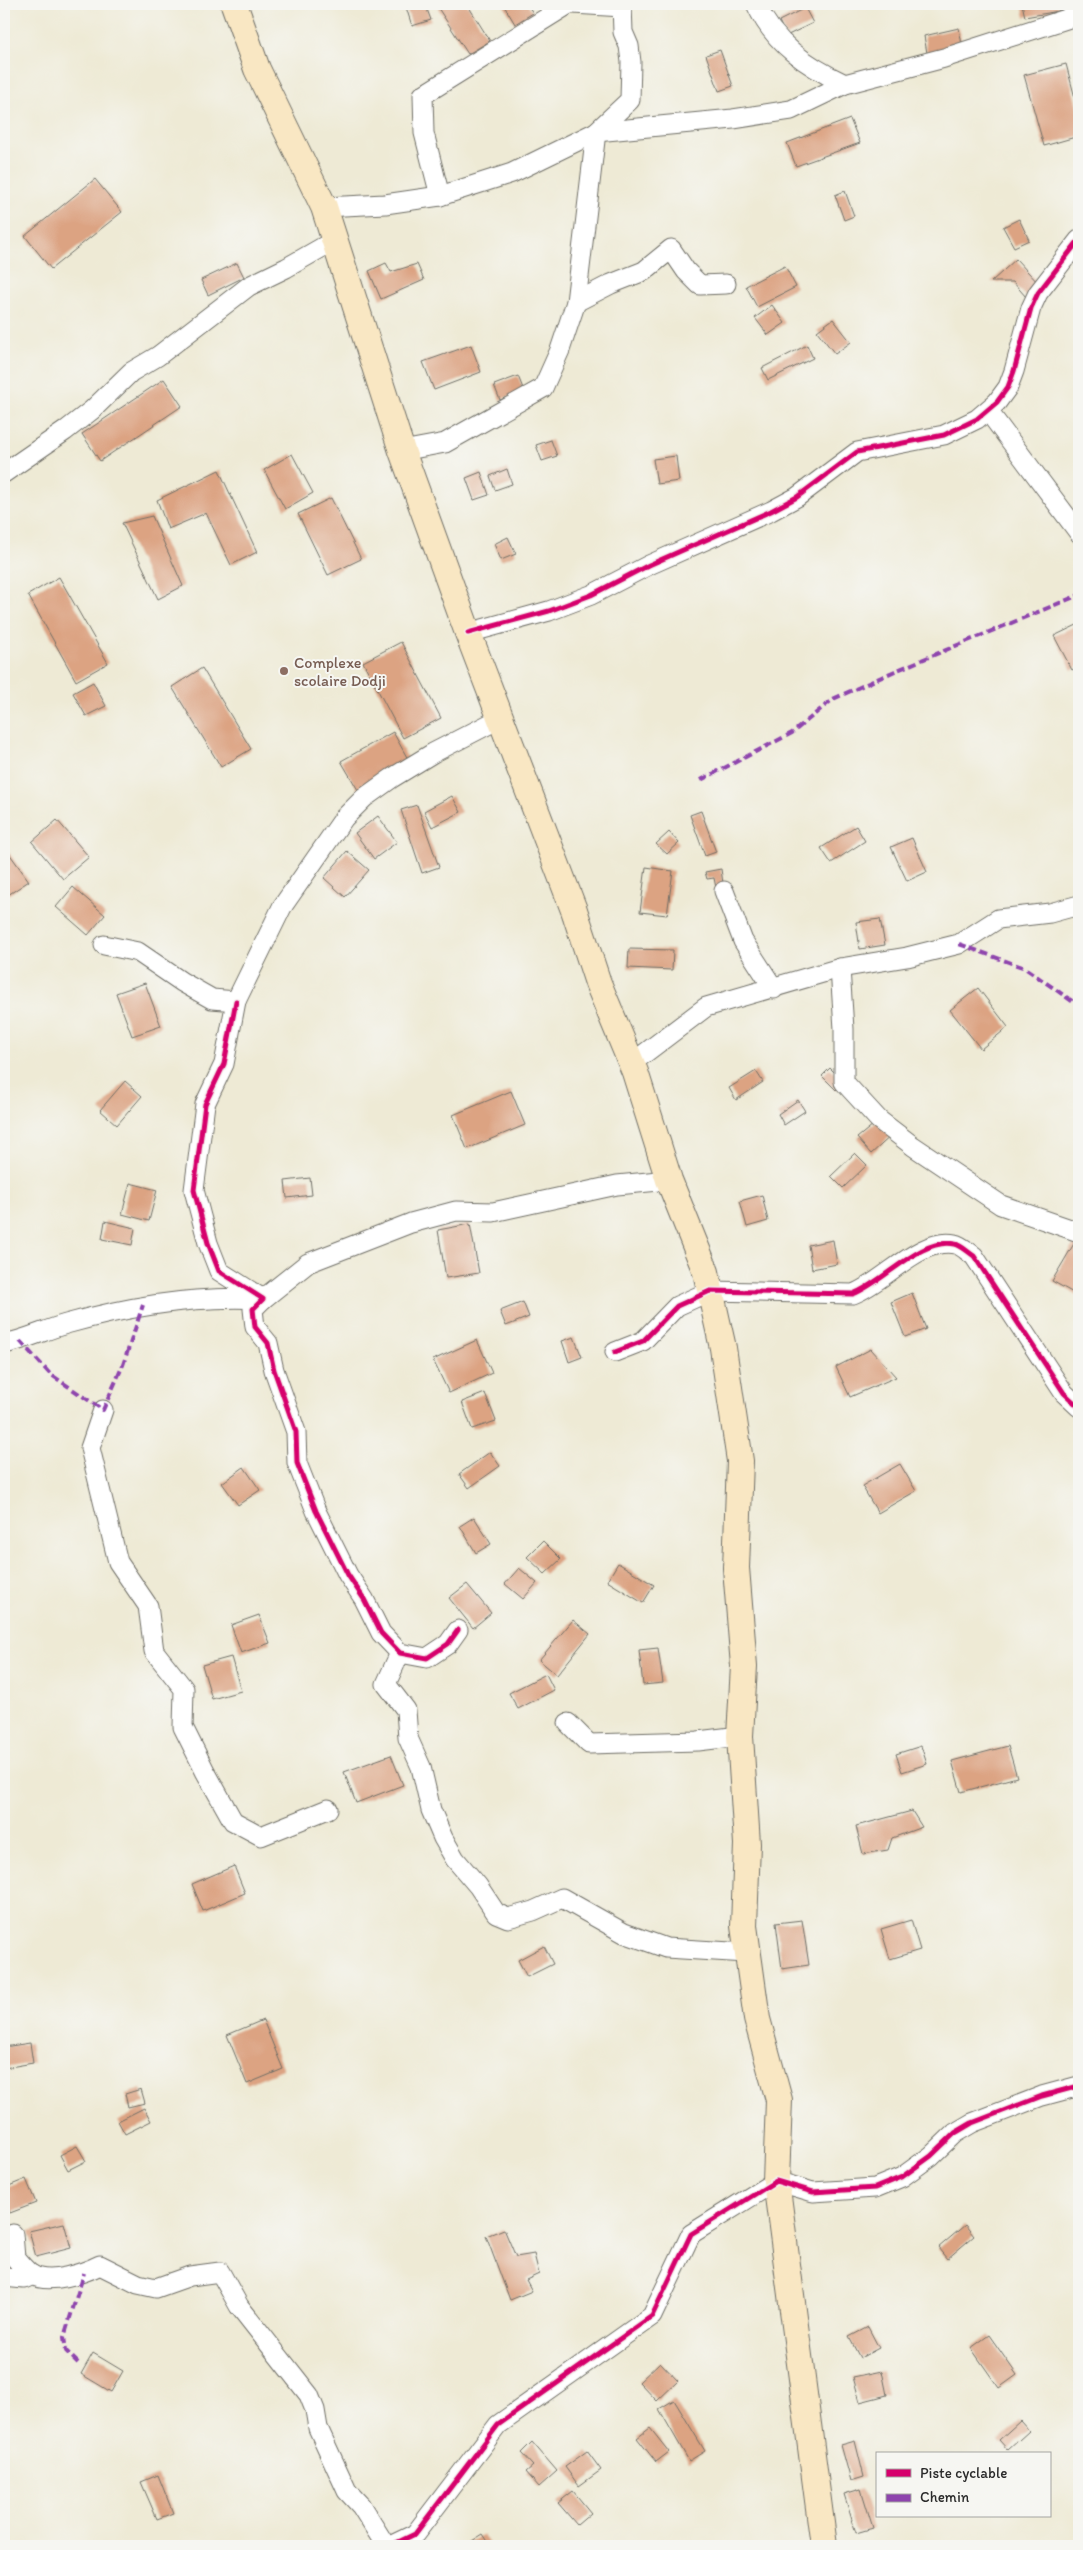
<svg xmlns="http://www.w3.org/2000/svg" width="1083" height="2550" font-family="Itim,sans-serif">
  <rect width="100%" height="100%" fill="#f6f6f2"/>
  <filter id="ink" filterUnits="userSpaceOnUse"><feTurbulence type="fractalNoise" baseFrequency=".02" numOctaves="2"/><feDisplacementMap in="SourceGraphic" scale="10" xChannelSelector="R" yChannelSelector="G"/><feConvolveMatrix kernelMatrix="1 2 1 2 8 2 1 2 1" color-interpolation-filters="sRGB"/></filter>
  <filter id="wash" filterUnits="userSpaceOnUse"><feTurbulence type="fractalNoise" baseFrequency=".0096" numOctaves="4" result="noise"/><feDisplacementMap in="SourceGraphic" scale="20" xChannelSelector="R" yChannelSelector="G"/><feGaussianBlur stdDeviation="1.12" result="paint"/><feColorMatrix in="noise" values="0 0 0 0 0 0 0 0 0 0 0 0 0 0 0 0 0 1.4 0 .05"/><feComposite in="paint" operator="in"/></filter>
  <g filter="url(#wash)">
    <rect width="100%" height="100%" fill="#eeead5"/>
    <g id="blocks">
      <g fill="#dca382">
        <path d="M405,4H425L431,20L412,26Z"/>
        <path d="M445,4H467L490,41L468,54L438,8Z"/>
        <path d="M503,4H527L533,13L515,24Z"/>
        <path d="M1022,4H1058L1059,11L1025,17Z"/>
        <path d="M805,8L813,23L786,36L779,21Z"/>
        <path d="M959,28L962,45L927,53L924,36Z"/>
        <path d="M720,50L733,86L719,91L706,55Z"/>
        <path d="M1066,64L1079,113V136L1044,146L1024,75Z"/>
        <path d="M850,119L860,143L796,166L787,143Z"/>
        <path d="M95,179L122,212L51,269L25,236Z"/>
        <path d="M845,191L854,216L844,220L835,195Z"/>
        <path d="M1019,219L1029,240L1014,247L1003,227Z"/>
        <path d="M1016,259L1039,284L1026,297L1013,282H991Z"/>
        <path d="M237,263L244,277L208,295L201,280Z"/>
        <path d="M386,263L391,272L417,264L424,280L381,299L369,271Z"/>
        <path d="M785,266L796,287L757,307L746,286Z"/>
        <path d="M772,305L785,323L768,335L755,318Z"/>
        <path d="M833,319L851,342L835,354L817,331Z"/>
        <path d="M471,345L481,372L434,390L423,362Z"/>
        <path d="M807,345L813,358L768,380L762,368Z"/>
        <path d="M518,376L524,391L500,400L494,385Z"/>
        <path d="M164,379L182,406L100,461L82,434Z"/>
        <path d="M551,440L557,456L542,461L536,445Z"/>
        <path d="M292,454L313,493L285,509L264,470Z"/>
        <path d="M676,456L679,481L657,484L653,459Z"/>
        <path d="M507,469L512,484L495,490L490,476Z"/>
        <path d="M219,470L257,552L231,565L206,513L168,529L157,500Z"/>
        <path d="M481,472L489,495L474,500L466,478Z"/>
        <path d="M331,498L361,559L328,575L298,514Z"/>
        <path d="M152,516L183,586L158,599L122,523Z"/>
        <path d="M508,537L516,554L501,560L494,544Z"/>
        <path d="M59,577L108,663L76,681L28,595Z"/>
        <path d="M1079,624V666L1072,670L1054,636Z"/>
        <path d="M401,642L441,718L403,738L363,662Z"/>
        <path d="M202,668L251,749L221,767L172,687Z"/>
        <path d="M93,682L106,706L86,716L73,693Z"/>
        <path d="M393,732L409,761L358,790L341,761Z"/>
        <path d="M452,796L461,812L432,827L424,811Z"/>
        <path d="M417,805L439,867L422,873L401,810Z"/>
        <path d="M701,811L716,852L705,856L690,815Z"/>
        <path d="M378,816L397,842L374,859L355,833Z"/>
        <path d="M57,820L89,857L63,879L32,842Z"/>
        <path d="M856,826L865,841L831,863L821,848Z"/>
        <path d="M669,832L679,843L667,854L656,844Z"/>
        <path d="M912,838L927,872L907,881L891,847Z"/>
        <path d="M6,849L29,881L5,897L4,850Z"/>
        <path d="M347,851L369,870L345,897L324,878Z"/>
        <path d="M646,867L673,871L667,915L640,912Z"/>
        <path d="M721,869L724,891L717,893L714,878L707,879L705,872Z"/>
        <path d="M73,887L105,915L88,935L56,907Z"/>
        <path d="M880,919L885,945L860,949L856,922Z"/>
        <path d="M629,949L673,950L672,970L628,968Z"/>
        <path d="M145,983L161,1026L132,1036L116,993Z"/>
        <path d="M978,988L1008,1027L981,1049L950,1010Z"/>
        <path d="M830,1068L844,1082L836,1090L822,1076Z"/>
        <path d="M756,1071L763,1082L736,1100L729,1088Z"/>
        <path d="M125,1081L142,1096L117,1125L100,1110Z"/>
        <path d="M511,1091L525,1125L467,1149L453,1115Z"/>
        <path d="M798,1100L805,1111L784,1125L778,1114Z"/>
        <path d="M879,1120L892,1135L871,1154L857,1138Z"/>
        <path d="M855,1153L867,1165L843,1188L831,1176Z"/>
        <path d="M310,1178L312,1195L287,1198L285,1181Z"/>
        <path d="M130,1183L157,1190L149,1221L122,1214Z"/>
        <path d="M762,1195L768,1221L747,1227L740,1201Z"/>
        <path d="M105,1221L135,1228L132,1245L102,1239Z"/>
        <path d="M470,1224L479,1273L446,1278L438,1230Z"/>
        <path d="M833,1240L837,1264L812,1269L808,1245Z"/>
        <path d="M1075,1242L1079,1245V1292L1077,1295L1052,1281Z"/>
        <path d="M912,1293L926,1329L905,1337L891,1302Z"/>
        <path d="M523,1302L529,1317L506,1326L500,1311Z"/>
        <path d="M574,1337L582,1357L569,1362L562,1341Z"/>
        <path d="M477,1340L492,1373L449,1393L433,1360Z"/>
        <path d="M871,1349L896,1377L850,1397L836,1367Z"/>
        <path d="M485,1393L496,1421L472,1429L462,1402Z"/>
        <path d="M490,1452L500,1466L469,1488L459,1474Z"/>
        <path d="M900,1464L916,1491L878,1513L862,1486Z"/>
        <path d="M244,1467L260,1490L238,1505L222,1483Z"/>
        <path d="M474,1517L491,1544L476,1553L460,1526Z"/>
        <path d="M543,1541L561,1559L545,1574L527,1557Z"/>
        <path d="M618,1563L654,1585L643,1603L607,1581Z"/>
        <path d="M519,1568L537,1583L523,1599L505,1584Z"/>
        <path d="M467,1584L491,1613L473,1628L449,1598Z"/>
        <path d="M259,1615L270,1643L241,1653L231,1625Z"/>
        <path d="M573,1620L590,1634L557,1675L539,1660Z"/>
        <path d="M658,1648L663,1683L643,1685L639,1650Z"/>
        <path d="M231,1657L241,1691L212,1699L202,1665Z"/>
        <path d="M546,1674L554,1690L518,1709L509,1693Z"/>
        <path d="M921,1746L927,1764L902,1772L896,1754Z"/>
        <path d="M1008,1746L1017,1777L961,1792L952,1761Z"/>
        <path d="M391,1755L403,1785L356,1803L344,1772Z"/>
        <path d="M912,1811L922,1827L892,1838L888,1850L863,1854L856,1826Z"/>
        <path d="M234,1866L245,1893L203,1911L192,1884Z"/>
        <path d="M802,1920L809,1965L782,1969L776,1923Z"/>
        <path d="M911,1920L920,1950L890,1959L881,1929Z"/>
        <path d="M544,1946L553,1964L527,1977L518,1960Z"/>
        <path d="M263,2020L283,2069L247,2084L227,2035Z"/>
        <path d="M30,2043L33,2063L4,2068V2047Z"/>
        <path d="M141,2089L145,2103L128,2107L125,2094Z"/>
        <path d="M144,2108L151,2121L125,2134L118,2121Z"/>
        <path d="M77,2146L86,2161L68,2170L60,2155Z"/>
        <path d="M26,2179L36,2203L10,2213L4,2199V2188Z"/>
        <path d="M64,2223L71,2248L36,2257L29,2231Z"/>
        <path d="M965,2225L974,2236L947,2259L938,2248Z"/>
        <path d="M504,2229L516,2257L534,2254L539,2274L526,2280L532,2291L510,2300L486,2236Z"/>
        <path d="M868,2327L879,2348L860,2358L849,2337Z"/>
        <path d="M989,2335L1017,2375L999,2388L971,2348Z"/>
        <path d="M93,2353L123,2371L111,2392L81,2374Z"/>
        <path d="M660,2362L678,2381L657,2401L639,2382Z"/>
        <path d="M882,2371L887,2395L860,2402L853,2377Z"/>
        <path d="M674,2400L705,2451L689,2461L659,2409Z"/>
        <path d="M1020,2421L1029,2431L1008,2450L999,2440Z"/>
        <path d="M650,2428L669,2452L656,2462L637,2438Z"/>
        <path d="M855,2441L864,2477L851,2481L841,2445Z"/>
        <path d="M532,2442L557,2471L539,2487L526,2472L533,2466L521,2453Z"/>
        <path d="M587,2451L601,2470L579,2486L565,2467Z"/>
        <path d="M158,2475L173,2513L157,2519L141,2482Z"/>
        <path d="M861,2489L873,2528L856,2533L844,2494Z"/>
        <path d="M573,2491L591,2513L577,2525L558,2503Z"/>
        <path d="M483,2534L491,2546H464Z"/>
      </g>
    </g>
  </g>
  <g filter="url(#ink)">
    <use href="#blocks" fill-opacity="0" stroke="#6f6e66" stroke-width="1"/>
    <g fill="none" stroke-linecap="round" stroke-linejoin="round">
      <defs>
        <g id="minor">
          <path d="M573,4L623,7"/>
          <path d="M756,4C774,44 807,66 845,84"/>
          <path d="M596,132L733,119L791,110L845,84L944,58L1079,15"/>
          <path d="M440,196L424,133L423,95L569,4"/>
          <path d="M324,207L385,204L440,196L512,173L596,132L630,100L631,62L629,46L623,32L622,4"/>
          <path d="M576,302L611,284L644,271L671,249L686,271L700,285L726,284"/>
          <path d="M988,411L1079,533"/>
          <path d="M402,451L445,443L543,388L560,350L576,302L596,132"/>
          <path d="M4,473L65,431L92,410L131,372L158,356L249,286L286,268L335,240"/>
          <path d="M468,633L549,611L591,595L649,565L771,511L797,497L857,452L944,435L977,419L997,402L1008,387L1014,371L1031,308L1038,293L1079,240"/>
          <path d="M724,891L743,941L774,989"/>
          <path d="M104,945L138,952L182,982L212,999L236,1001L282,907L344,818L364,798L392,778L433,753L501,718"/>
          <path d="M840,968L844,1029V1082L879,1120L913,1146L1001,1205L1079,1232"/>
          <path d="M236,1001L224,1064L205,1104L194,1190L208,1243L219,1271L263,1299L253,1309L255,1327L268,1343L274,1370L296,1432L297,1463L316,1511L348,1575L364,1599L381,1633L400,1653L427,1658L448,1644L458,1630"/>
          <path d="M632,1063L706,1007L840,968L907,957L959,944L998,919L1050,913L1079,905"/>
          <path d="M4,1344C25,1340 45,1330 66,1324C130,1306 196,1295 263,1299L308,1263L411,1223L456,1211L493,1212L617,1185L669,1180"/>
          <path d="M615,1352L643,1341L677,1306L710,1291L853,1294C885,1282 920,1237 955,1244C961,1245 968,1252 974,1256L1064,1393L1079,1407"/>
          <path d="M103,1410L90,1448L118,1562L148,1606L154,1651L184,1689L183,1727L205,1771L233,1821L261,1836L328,1809"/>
          <path d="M400,1653L386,1684L406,1710L408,1738L421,1767L431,1810L443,1838L455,1859L478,1886L496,1913L508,1918L533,1911L562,1898L624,1933L666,1948L747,1953"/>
          <path d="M568,1723L589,1744L698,1741L740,1736"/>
          <path d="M13,2234L15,2258C20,2263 26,2271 32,2275C49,2285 84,2273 100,2265L138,2284L156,2288L190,2276L220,2272L239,2306L309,2395L315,2410L318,2428L347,2491L361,2506L386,2546"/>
          <path d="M4,2277L24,2279L33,2275"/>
          <path d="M390,2546L415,2534L498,2425L652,2316L691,2234L776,2181L813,2192L875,2188L902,2177L931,2156L955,2133L972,2123L1042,2096L1079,2086"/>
        </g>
        <path id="secondary" d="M234,4L257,69L324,207L402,451L468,633L574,910L598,983L635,1072L669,1180L706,1272L723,1348L740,1461L736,1568L744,1666L740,1736L747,1844L744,1926L757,2019L779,2100L776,2181L824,2546"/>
      </defs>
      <use href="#minor" stroke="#6f6e66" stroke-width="21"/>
      <use href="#secondary" stroke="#6f6e66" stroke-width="28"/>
      <use href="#minor" stroke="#fff" stroke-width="19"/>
      <use href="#secondary" stroke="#f9e7c3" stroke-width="26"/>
      <g stroke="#8e44ad" stroke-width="4" stroke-dasharray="8 4" stroke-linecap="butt">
        <path d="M701,780L792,733L833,699L895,671L1079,595"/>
        <path d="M959,944L1025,968L1079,1006"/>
        <path d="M20,1341L50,1374L103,1410L123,1365L143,1305"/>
        <path d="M78,2363L66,2351L64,2337L84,2273"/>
      </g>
      <defs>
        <g id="cycleway">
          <path d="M468,633L549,611L591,595L649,565L771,511L797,497L857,452L944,435L977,419L997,402L1008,387L1014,371L1031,308L1038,293L1079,240"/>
          <path d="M236,1001L224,1064L205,1104L194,1190L208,1243L219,1271L263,1299L253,1309L255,1327L268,1343L274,1370L296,1432L297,1463L316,1511L348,1575L364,1599L381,1633L400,1653L427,1658L448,1644L458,1630"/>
          <path d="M615,1352L643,1341L677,1306L710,1291L853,1294C885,1282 920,1237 955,1244C961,1245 968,1252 974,1256L1064,1393L1079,1407"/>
          <path d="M390,2546L415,2534L498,2425L652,2316L691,2234L776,2181L813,2192L875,2188L902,2177L931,2156L955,2133L972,2123L1042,2096L1079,2086"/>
        </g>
      </defs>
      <use href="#cycleway" stroke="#f6f6f2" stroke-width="8"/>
      <use href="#cycleway" stroke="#d6006c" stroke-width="5"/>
    </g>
  </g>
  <circle fill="#8d6e63" stroke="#f6f6f2" stroke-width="2" cx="284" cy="671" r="5"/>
  <g text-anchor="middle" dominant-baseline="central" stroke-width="4" stroke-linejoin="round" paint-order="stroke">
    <g font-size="16" fill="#785e54" stroke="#f6f6f2" text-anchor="start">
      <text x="294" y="662">Complexe<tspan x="294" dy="18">scolaire Dodji</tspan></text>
    </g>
  </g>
  <rect width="1083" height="2550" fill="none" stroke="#f6f6f2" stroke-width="20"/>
  <rect x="876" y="2452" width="175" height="65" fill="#f6f6f2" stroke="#a5a5a2"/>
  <rect x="886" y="2469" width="25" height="8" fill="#d6006c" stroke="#a5a5a2"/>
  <text x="920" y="2478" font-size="15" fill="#2b2b2b">Piste cyclable</text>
  <rect x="886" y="2494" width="25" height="8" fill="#8e44ad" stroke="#a5a5a2"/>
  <text x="920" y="2502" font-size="15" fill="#2b2b2b">Chemin</text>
</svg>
